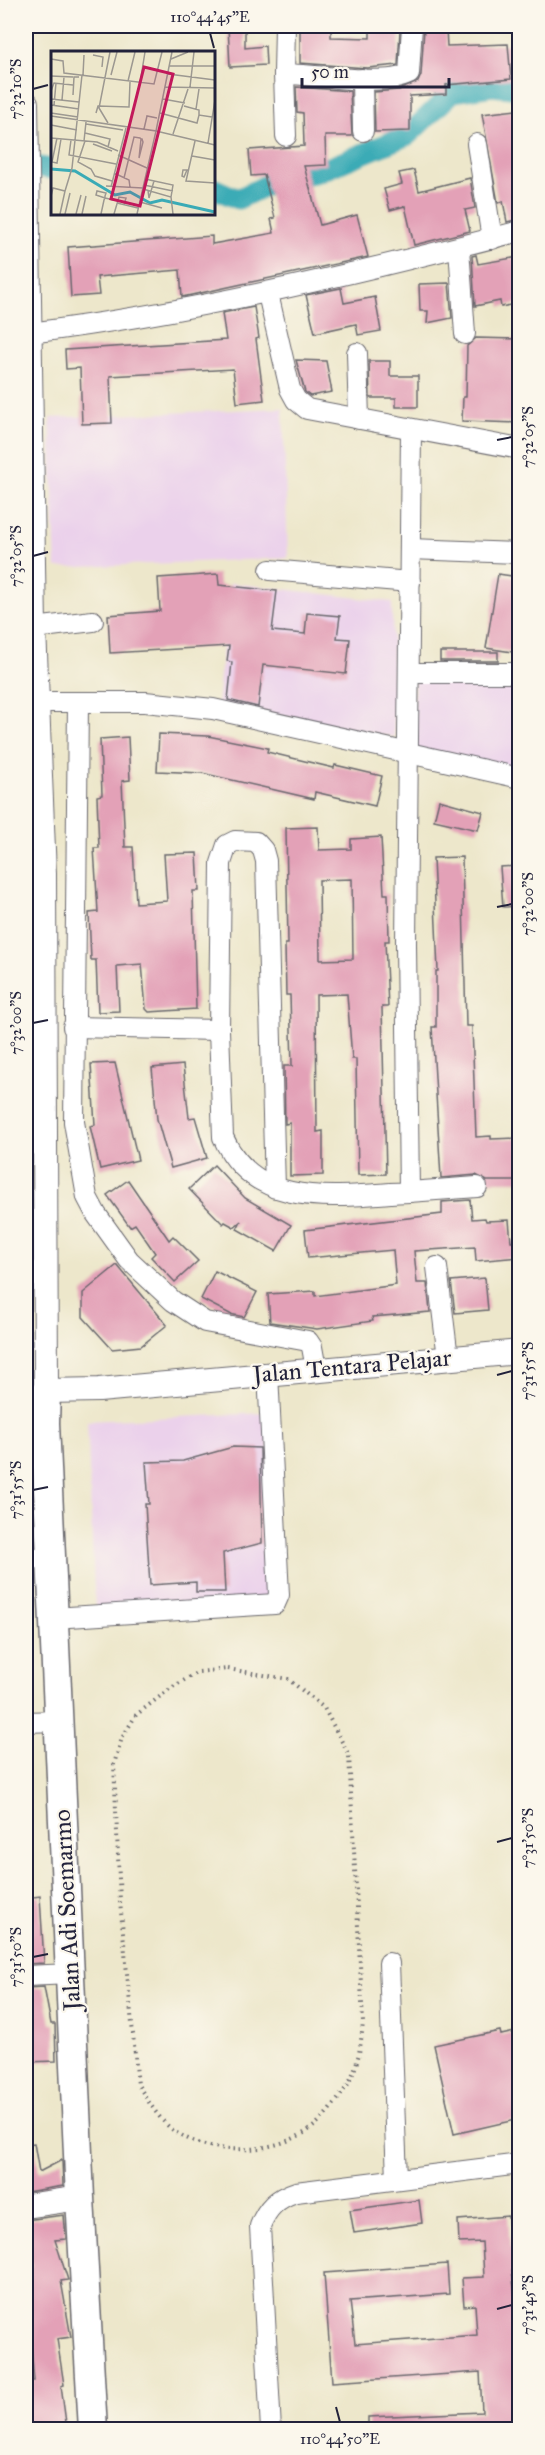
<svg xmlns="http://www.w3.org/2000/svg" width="545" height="2455" font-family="'IM FELL Great Primer',serif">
  <rect width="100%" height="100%" fill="#fbf7ec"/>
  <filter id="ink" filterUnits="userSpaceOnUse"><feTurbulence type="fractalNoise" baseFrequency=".0167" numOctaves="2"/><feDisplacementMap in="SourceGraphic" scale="12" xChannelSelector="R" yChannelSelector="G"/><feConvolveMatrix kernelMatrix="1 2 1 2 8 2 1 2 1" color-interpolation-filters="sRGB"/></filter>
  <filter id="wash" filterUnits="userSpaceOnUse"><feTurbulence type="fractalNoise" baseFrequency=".008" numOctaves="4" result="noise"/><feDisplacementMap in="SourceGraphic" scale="24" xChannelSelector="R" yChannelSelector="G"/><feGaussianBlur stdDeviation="1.35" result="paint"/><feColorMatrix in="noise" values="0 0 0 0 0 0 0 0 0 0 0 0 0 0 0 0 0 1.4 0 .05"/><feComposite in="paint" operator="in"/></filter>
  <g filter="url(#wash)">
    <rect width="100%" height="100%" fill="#ede7cb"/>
    <g fill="#ebd1eb">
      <path d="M283,408L288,558L56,568L50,418Z"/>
      <path d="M230,583L392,602L394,737L217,704Z"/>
      <path d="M519,678V772L415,750L414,679Z"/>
      <path d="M267,1413L274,1601L95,1609L87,1421Z"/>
    </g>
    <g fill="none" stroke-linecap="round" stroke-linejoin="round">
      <g stroke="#3aabb6" stroke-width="21">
        <path d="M26,165L52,169"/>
        <path d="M213,188L238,199L275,181L318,172L408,135L453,92L492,86L520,89"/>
      </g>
    </g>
    <g id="blocks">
      <g fill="#e3a1b7" fill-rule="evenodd">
        <path d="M228,26H245V48L265,46L266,65L230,67Z"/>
        <path d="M300,26H331V37L370,38V26H396V30H400L398,65L367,68L300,63Z"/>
        <path d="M424,29H446L447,46L508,44L511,79L446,85V94L410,96V131L375,132L374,92L399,90L418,82L421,75Z"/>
        <path d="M296,87L350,91L352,136H325L326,165L304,166L320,225L357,215L368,257L182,297L180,270L97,277L99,295L71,297L68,247L212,236V244L274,233L271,219L275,218L264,175L251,176L249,150L304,146L303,113L297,112Z"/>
        <path d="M516,110L519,136V219L507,222L503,201L498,203L482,114Z"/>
        <path d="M414,170L419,191L470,178L475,208L465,210L470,231L414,245L405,206L390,210L384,189L402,184L399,173Z"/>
        <path d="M476,255L478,264L519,257V303L501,307L500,301L475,306L472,256Z"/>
        <path d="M449,283L452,318L427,323L428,311H420L419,284Z"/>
        <path d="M341,288L344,303L375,297L381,331L358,335L356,324L315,333L306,295Z"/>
        <path d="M254,307L259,338L256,339L264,400L237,403L233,369L110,376L112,423L82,424L80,368L66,369L65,350L226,340L222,313Z"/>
        <path d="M476,338L519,339V423L462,421L463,397H466L467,346Z"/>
        <path d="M296,360L326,361L332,392L310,396L305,392Z"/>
        <path d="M369,361H390V376H418V407H396V398H370Z"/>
        <path d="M218,574L219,585L277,591L272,631L305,634L307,613L340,616L337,638L350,639L346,674L263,665L258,707L228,700L232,662L227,661L229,646L110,653L108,615L160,611L158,578Z"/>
        <path d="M498,574L519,577V653L486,648Z"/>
        <rect x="440" y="652" width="58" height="9"/>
        <path d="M159,734L208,736L268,748L267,752L334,768L335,765L382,776L375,806L315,792L314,799L202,773L157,771Z"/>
        <path d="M128,737L130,780L122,781L125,847H133L136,903L167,901L164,854L197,853L199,891H193L196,1009L149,1012L146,1009L142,964L117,966L119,1011L98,1012L96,960H91L89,913L98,912L94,848H99L97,796L102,795L100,739Z"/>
        <path d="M439,800L483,812L478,830L434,820Z"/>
        <path d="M318,827L319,850L351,849V839L381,837L384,894H388L389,941H385L388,1007H382L386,1174L358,1175L356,1059H352L347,994L316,995L317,1132L323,1131V1175L290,1176V1123L285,1124L284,1066H292L290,995H286L285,944H288L286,828ZM352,879L353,959L320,960L319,880Z"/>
        <path d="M462,857L466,1026H472L476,1137L491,1136V1139L519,1138V1181H487L476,1175L441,1178L432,1027H436V971H438L433,858Z"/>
        <path d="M519,866V906L503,907L500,867Z"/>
        <path d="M115,1063L138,1160L100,1169L90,1126L95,1125L91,1064Z"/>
        <path d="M183,1065L189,1118L195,1117L207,1158L171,1168L157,1119L152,1068Z"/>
        <path d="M214,1165L245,1198L291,1225L276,1251L237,1229L241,1221L234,1227L225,1222L223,1224L189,1189Z"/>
        <path d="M128,1180L169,1240L173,1236L198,1261L175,1282L151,1257L155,1253L135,1224L130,1227L107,1195Z"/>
        <path d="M470,1200L472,1219L485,1218L486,1221L509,1220L511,1242H519V1257L476,1261L475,1247L414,1251L417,1283H427L430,1312L372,1317L373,1321L317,1329L270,1322L268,1294L315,1291V1296L396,1285L393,1250L308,1258L305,1230L442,1214V1202Z"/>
        <path d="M117,1265L167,1325L141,1346L112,1349L83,1317V1293Z"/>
        <path d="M215,1271L257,1292L244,1317L230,1314L201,1299Z"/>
        <path d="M485,1278L488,1310L455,1313L451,1281Z"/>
        <path d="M233,1447L260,1448L262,1543L223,1553L225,1592H196V1582L150,1585L145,1504H149L146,1462L183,1461Z"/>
        <path d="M40,1896L44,1963L26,1964V1898Z"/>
        <path d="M44,1987L51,2024H55L56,2061L26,2062V1988Z"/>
        <path d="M500,2031L501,2035L519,2031V2119L454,2134L434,2045Z"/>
        <path d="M34,2143L39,2172L62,2160L63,2186L26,2192V2144Z"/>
        <path d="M419,2200L422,2223L354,2233L350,2210Z"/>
        <path d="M64,2215L66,2239L55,2240L68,2280L61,2281L71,2337L57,2339L64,2385L61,2386L67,2430H26V2381H34L31,2345L26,2346V2268L33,2267L30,2259L26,2220Z"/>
        <path d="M508,2216L510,2248H519V2270H512L519,2335V2430H368V2417L482,2412L480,2372L332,2382L324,2273L447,2264L449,2294L350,2301L355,2344L477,2335L475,2305L464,2306L462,2278L484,2277L482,2242L459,2243L458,2220Z"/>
      </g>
    </g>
  </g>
  <g filter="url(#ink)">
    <use href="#blocks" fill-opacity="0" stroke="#69676d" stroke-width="1.5"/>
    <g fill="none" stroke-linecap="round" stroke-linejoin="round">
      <defs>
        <g id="minor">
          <path d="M285,26L284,74C316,74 384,87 409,74L412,26"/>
          <path d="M284,74L286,136"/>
          <path d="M362,79L363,131"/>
          <path d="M477,144L492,239"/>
          <path d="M459,248L465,334"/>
          <path d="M268,294L290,389L296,400L307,409L520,449"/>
          <path d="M30,333C196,312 358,273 520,231"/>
          <path d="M357,353L359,419"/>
          <path d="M410,549L520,553"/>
          <path d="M270,570L410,582"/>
          <path d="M34,628L93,621"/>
          <path d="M409,673H520"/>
          <path d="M38,702H145L213,709L520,778"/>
          <path d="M78,702L74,1122L87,1197L96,1214L129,1260L173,1301L205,1322L308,1341L312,1347L316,1369"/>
          <path d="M73,1027L219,1030"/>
          <path d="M275,1188L266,861L263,850L256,842L235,841L227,845L221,863L219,1030L223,1137C256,1213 342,1195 409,1192L406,944L411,429"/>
          <path d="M409,1192L477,1187"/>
          <path d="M437,1267L448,1358"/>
          <path d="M26,1559L50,1557"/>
          <path d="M53,1618L275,1604L279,1595L268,1373"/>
          <path d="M26,1722L57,1721"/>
          <path d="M389,1963L397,2179"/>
          <path d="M26,1976L70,1974"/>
          <path d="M271,2430L260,2226C267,2208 277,2198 296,2192L520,2164"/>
        </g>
        <g id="major">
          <path d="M26,103L34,628L44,874L46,1391L99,1390L520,1352"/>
          <path d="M26,2206L80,2198"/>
        </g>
        <path id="highway" d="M46,1391L45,1423L80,2198L93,2430"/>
      </defs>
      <use href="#minor" stroke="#69676d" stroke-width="22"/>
      <use href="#major" stroke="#69676d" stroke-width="26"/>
      <use href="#highway" stroke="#69676d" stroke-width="31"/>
      <path stroke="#69676d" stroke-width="4" stroke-dasharray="1.5 4.5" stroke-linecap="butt" d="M228,1669L288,1679L324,1708L349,1755L363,2022C361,2043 359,2064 348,2084C343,2094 323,2119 314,2126C279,2154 216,2157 179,2134C161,2124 149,2102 138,2085L120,1902L114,1764L122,1738L136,1715L171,1688L198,1672Z"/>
      <use href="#minor" stroke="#fff" stroke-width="20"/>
      <use href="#major" stroke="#fff" stroke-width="24"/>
      <use href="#highway" stroke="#fff" stroke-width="28"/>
    </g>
  </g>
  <path fill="none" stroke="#22223b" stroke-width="2" d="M210,33L214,48M33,89L48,85M497,440L512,437M33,556L48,552M497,907L512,904M33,1023L48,1020M497,1375L512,1371M33,1490L48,1487M497,1842L512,1838M33,1957L48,1954M497,2309L512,2305M336,2407L340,2422"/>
  <g text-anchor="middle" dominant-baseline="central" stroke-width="4.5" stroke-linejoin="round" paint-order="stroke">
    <g font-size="24" fill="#22223b" stroke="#fbf7ec">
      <text transform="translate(352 1366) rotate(-5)">Jalan Tentara Pelajar</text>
      <text transform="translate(67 1910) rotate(-93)">Jalan Adi Soemarmo</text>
    </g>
  </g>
  <g transform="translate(51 51)">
    <rect width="164" height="164" fill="#ede7cb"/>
    <path fill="none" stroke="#3aabb6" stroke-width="3" d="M0,118L24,120L64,144L79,141L99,152L111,149L164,161"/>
    <path fill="none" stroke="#9c9891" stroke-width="1.5" d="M42,4L52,6L51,16M0,8L12,10L13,22L103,33L111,1M120,8L137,1M118,15H164M117,23L164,29M32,24L33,4M60,24L66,1M0,25L22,26M77,30L84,1M89,32L94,1M114,36L164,37M139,36L143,1M0,40L3,32L22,34M22,44L23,26H28M0,48L28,51M112,48L134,52M11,49L13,26M0,54L28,58M3,54L5,32M133,55L148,59V64M145,58L148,38M0,62L27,66M45,62L47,55L78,56L79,31M109,62L146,72L148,64L161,66M0,65L105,80L86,163M57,72L48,57L59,1M35,73L72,79M0,74L26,79M93,78L96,65L106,67M105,80L121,1M105,80L164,94M34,82L59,88L57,96M122,83L137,38M0,87L46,91L67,100M6,87L1,111L6,112L10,88M20,89L18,104L65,113M33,90L35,71M34,90L27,111L40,118L44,125L61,130M144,90L135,130L164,132M157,92L164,49M42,93L61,100M67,104L96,117M141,105L164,109M132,119H136L133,126L131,125ZM63,122L78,129L79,136M73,127L83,86L89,87L90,88H91L92,91L88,107L90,88M94,128L122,134L120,146M93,134L122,140M55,135L92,137M60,136L75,77M92,138L120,146L122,163M97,140L98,147L103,130M0,145L2,137L14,140L21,117L31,24M89,151L111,157M66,152L87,157M9,163L14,140M14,163L19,142M25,163L30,144M31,163L35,145M50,163L53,149L54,147V145L55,142L46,140L45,144L54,147L63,149M63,163L68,146L75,147L73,154"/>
    <path fill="#c2185b" fill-opacity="0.15" stroke="#c2185b" stroke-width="3" d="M93,16L122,23L89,155L60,148Z"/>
    <rect width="164" height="164" fill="none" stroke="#22223b" stroke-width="3"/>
  </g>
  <rect width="545" height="2455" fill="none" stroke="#fbf7ec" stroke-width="66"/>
  <path d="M302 78v9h147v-9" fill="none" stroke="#22223b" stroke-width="3"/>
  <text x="311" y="78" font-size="18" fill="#22223b" stroke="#fbf7ec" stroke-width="4.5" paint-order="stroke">50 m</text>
  <rect x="33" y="33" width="479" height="2389" fill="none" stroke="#22223b" stroke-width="2"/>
  <g font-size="15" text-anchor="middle" fill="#22223b">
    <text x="210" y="22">110°44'45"E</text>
    <text transform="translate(16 89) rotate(-90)" y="5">7°32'10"S</text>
    <text transform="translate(528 437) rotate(-90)" y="5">7°32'05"S</text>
    <text transform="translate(16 556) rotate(-90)" y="5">7°32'05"S</text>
    <text transform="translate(528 904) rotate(-90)" y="5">7°32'00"S</text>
    <text transform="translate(16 1023) rotate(-90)" y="5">7°32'00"S</text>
    <text transform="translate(528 1371) rotate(-90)" y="5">7°31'55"S</text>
    <text transform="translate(16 1490) rotate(-90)" y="5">7°31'55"S</text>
    <text transform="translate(528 1838) rotate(-90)" y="5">7°31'50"S</text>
    <text transform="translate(16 1957) rotate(-90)" y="5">7°31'50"S</text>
    <text transform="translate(528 2305) rotate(-90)" y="5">7°31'45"S</text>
    <text x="340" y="2444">110°44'50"E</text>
  </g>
</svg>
